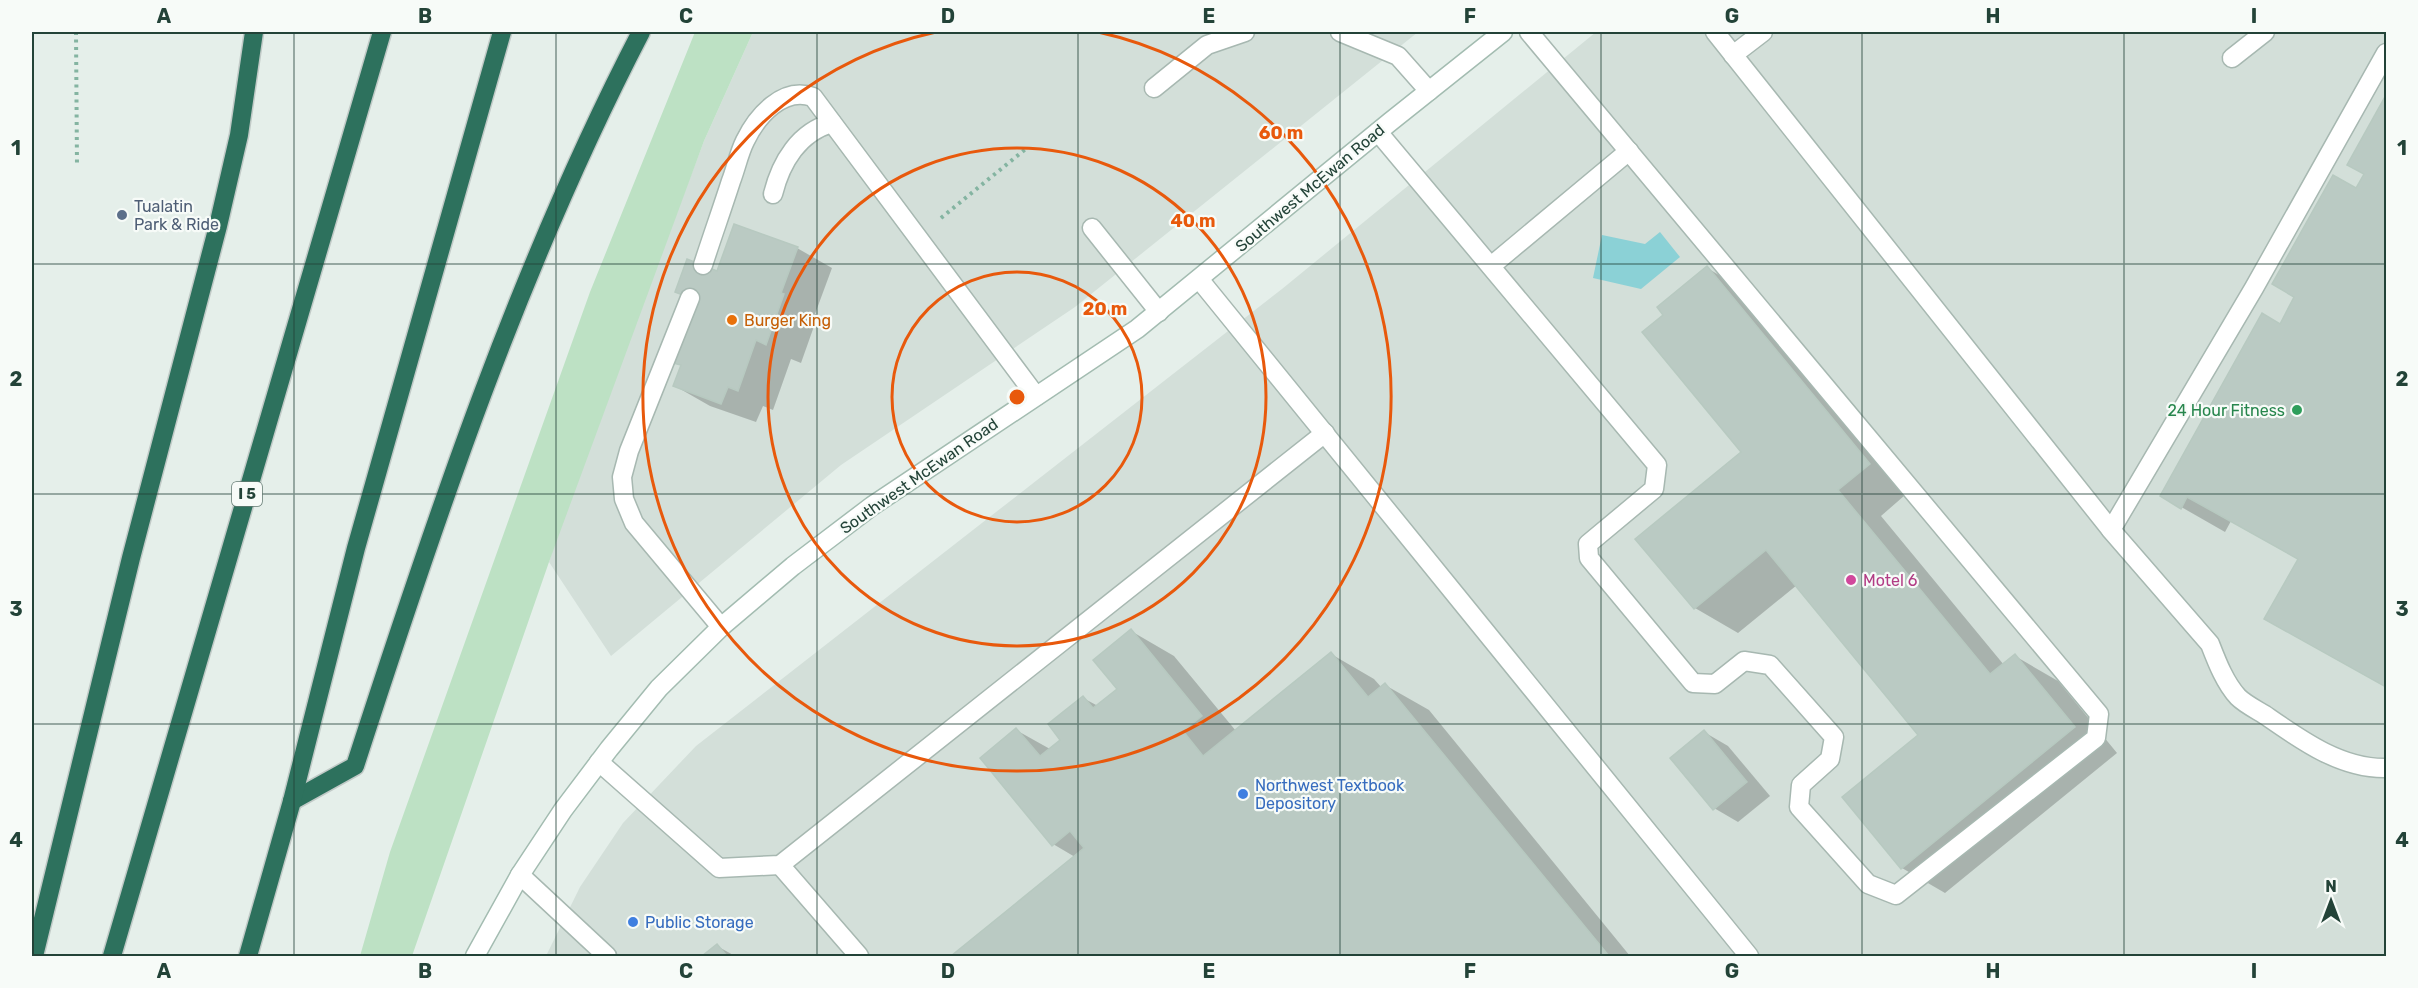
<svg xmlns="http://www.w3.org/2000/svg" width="2418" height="988" font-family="Rubik,sans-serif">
  <rect width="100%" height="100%" fill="#e5efea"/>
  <g fill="#d3dfd9">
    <path d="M753,32H1418L1075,307L841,465L611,656L549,562L566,505L704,141Z"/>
    <path d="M1596,32H2386V956H546L580,887L623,823L696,746L1282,289Z"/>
  </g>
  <path fill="#bde1c4" d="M695,32H753L704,141L549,562L412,956H360L390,852L590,292Z"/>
  <path fill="#8bd1d6" d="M1660,232L1680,257L1641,289L1593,278L1602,235L1645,244Z"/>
  <g fill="#0003">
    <path d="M2386,98V686L2310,643L2300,559L2231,521L2225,532L2162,496L2280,326L2365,174L2349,165Z"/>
    <path d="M797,248L832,268L815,314L818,315L801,363L791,359L773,410L763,406L756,422L710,406L675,386L682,366L675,362L718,272Z"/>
    <path d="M1707,268L1750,293L1912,489L1881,516L2004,665L2015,656L2058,681L2117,753L1945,893L1902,868L1844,797L1920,735L1797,585L1738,633L1695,608L1743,452L1665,315Z"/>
    <path d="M1131,631L1174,656L1236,731L1331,654L1374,679L1382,688L1385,685L1429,710L1630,956H953L1075,857L1053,844L1016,730L1050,749L1062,740L1083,698L1098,706L1119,689Z"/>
    <path d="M1704,732L1728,746L1770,796L1738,822L1714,808Z"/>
    <path d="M717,946L735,956H704Z"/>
  </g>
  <g fill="#bacac3" stroke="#b7c9c0" stroke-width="1.5">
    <path d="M2386,95V687L2264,619L2298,559L2187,497L2181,509L2160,496L2262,313L2280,324L2294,297L2272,284L2333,175L2356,188L2364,174L2347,165Z"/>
    <path d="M734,224L798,247L781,293L784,294L766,345L756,340L738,391L728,387L721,404L673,386L681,365L673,363L696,300L675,292L687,259L717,271Z"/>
    <path d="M1707,266L1870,464L1838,490L1990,674L2015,654L2075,727L1901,869L1842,797L1918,735L1766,550L1694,609L1635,539L1741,452L1642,332L1663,315L1657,307Z"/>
    <path d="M1131,629L1202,716L1183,731L1203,756L1331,652L1368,697L1385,683L1609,956H951L1084,848L1070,831L1052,846L980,758L1016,728L1040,756L1060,740L1048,724L1083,696L1093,708L1117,689L1093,660Z"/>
    <path d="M1704,730L1747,782L1713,810L1670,758Z"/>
    <path d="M717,944L727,956H702Z"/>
  </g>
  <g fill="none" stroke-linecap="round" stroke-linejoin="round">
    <defs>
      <g id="lane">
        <path d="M1340,32L1398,56L1429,91"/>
        <path d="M1715,32L2111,530"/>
        <path d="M2386,53L2254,288L2111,530L2210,644C2217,662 2225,683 2238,697C2245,704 2257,710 2265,715C2301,740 2341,769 2386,768"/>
        <path d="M1733,55L1763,32"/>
        <path d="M2232,58L2265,32"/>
        <path d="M1154,88L1207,45L1245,32"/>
        <path d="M1378,132L1657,465L1654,489L1588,544L1589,558L1693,683L1715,684L1744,661L1770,665L1834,737L1830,759L1801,785L1799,807L1868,884L1896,895L2096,738L2099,714L1529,32"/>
        <path d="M773,194C781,162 799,132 832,123"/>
        <path d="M1092,228L1159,312"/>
        <path d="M703,265C712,237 722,209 731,181C736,168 739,153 745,141C757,116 783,86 813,97L1036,396"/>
        <path d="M1491,266L1629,151"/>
        <path d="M1199,279L1749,956"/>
        <path d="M690,298L629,451L622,477L624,499L634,523L721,627"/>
        <path d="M599,762L719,868L780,865L1325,433"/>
        <path d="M780,865L859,956"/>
        <path d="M520,875L607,956"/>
      </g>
      <path id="secondary" d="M475,956L520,875L563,810L609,749L659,688L721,627L793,566L872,506L1137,329L1390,122L1503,32"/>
      <g id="highway">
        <path d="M292,801L355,766C436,516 520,265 641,32"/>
        <path d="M34,956L131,558L218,226L239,135L254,32"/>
        <path d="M112,956L382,32"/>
        <path d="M248,956L292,801L356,548L502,32"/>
      </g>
    </defs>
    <use href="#lane" stroke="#a7b8b1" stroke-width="21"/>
    <use href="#secondary" stroke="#a3bcb1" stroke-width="21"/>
    <use href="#highway" stroke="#c1cac7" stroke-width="21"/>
    <g stroke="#84b4a1" stroke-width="4" stroke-dasharray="3 4.5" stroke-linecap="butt">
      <path d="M76,32L77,166"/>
      <path d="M941,218L1028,147"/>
    </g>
    <use href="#lane" stroke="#fff" stroke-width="18"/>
    <use href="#secondary" stroke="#fff" stroke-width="18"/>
    <use href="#highway" stroke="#2d715d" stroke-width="18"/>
  </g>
  <path fill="none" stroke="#234338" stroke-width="1.5" stroke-opacity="0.55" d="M294,32V956M556,32V956M817,32V956M1078,32V956M1340,32V956M1601,32V956M1862,32V956M2124,32V956M32,264H2386M32,494H2386M32,724H2386"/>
  <g fill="none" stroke="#e8590c" stroke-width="3">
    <circle cx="1017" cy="397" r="125"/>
    <circle cx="1017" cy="397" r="249"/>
    <path d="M1098 32A374 374 0 1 1 936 32"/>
  </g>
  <circle fill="#5c6f8a" stroke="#f7fbf8" stroke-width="2" cx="122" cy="215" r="6"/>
  <circle fill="#e8710a" stroke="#f7fbf8" stroke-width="2" cx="732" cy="320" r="6"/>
  <circle fill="#2e9e5b" stroke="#f7fbf8" stroke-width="2" cx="2297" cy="410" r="6"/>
  <circle fill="#d1479c" stroke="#f7fbf8" stroke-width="2" cx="1851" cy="580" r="6"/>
  <g fill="#3f7fe0" stroke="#f7fbf8" stroke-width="2">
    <circle cx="1243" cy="794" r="6"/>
    <circle cx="633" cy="922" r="6"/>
  </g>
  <g text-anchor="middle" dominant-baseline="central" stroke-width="4.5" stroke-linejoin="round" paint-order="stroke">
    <rect fill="#f7fbf8" stroke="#637a72" stroke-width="1.5" x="232" y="482" width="30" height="24" rx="4.5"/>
    <g font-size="15" font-weight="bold" fill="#234338">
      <text x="247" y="494">I 5</text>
    </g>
    <g font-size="16" fill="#234338" stroke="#f7fbf8">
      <text transform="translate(1310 188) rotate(-40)">Southwest McEwan Road</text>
      <text transform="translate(919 476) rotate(-35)">Southwest McEwan Road</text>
    </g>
    <g font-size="16" fill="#4e5e75" stroke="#f7fbf8" text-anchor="start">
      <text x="134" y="206">Tualatin<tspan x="134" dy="18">Park &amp; Ride</tspan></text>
    </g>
    <g font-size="16" fill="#c56008" stroke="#f7fbf8" text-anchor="start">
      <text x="744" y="320">Burger King</text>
    </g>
    <g font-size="16" fill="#27864d" stroke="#f7fbf8" text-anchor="end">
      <text x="2285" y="410">24 Hour Fitness</text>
    </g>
    <g font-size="16" fill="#b23c85" stroke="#f7fbf8" text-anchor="start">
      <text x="1863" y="580">Motel 6</text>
    </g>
    <g font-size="16" fill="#366cbe" stroke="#f7fbf8" text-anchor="start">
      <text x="1255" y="785">Northwest Textbook<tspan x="1255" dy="18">Depository</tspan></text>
      <text x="645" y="922">Public Storage</text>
    </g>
  </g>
  <circle cx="1017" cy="397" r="9" fill="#e8590c" stroke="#f7fbf8" stroke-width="3"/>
  <g font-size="18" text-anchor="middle" font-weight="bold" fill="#e8590c" stroke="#f7fbf8" stroke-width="4.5" stroke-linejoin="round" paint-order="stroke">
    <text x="1281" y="139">60 m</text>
    <text x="1193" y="227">40 m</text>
    <text x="1105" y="315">20 m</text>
  </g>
  <rect width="2418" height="988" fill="none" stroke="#f7fbf8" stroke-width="66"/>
  <g transform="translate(2331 901)" stroke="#f7fbf8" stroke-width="4.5" paint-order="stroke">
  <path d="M0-4.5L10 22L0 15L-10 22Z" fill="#234338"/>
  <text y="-9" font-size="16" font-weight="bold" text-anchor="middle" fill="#234338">N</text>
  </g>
  <rect x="33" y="33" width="2352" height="922" fill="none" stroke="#234338" stroke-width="2"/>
  <g font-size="20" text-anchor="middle" font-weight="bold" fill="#234338">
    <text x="164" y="23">A</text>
    <text x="425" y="23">B</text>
    <text x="686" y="23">C</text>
    <text x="948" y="23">D</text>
    <text x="1209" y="23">E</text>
    <text x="1470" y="23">F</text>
    <text x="1732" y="23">G</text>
    <text x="1993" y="23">H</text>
    <text x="2254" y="23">I</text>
    <text x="16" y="155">1</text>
    <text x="2402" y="155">1</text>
    <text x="16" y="386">2</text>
    <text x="2402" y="386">2</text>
    <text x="16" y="616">3</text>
    <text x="2402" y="616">3</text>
    <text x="16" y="847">4</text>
    <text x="2402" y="847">4</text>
    <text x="164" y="978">A</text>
    <text x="425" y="978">B</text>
    <text x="686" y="978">C</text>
    <text x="948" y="978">D</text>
    <text x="1209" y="978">E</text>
    <text x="1470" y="978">F</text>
    <text x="1732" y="978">G</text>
    <text x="1993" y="978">H</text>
    <text x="2254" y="978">I</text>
  </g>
</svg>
